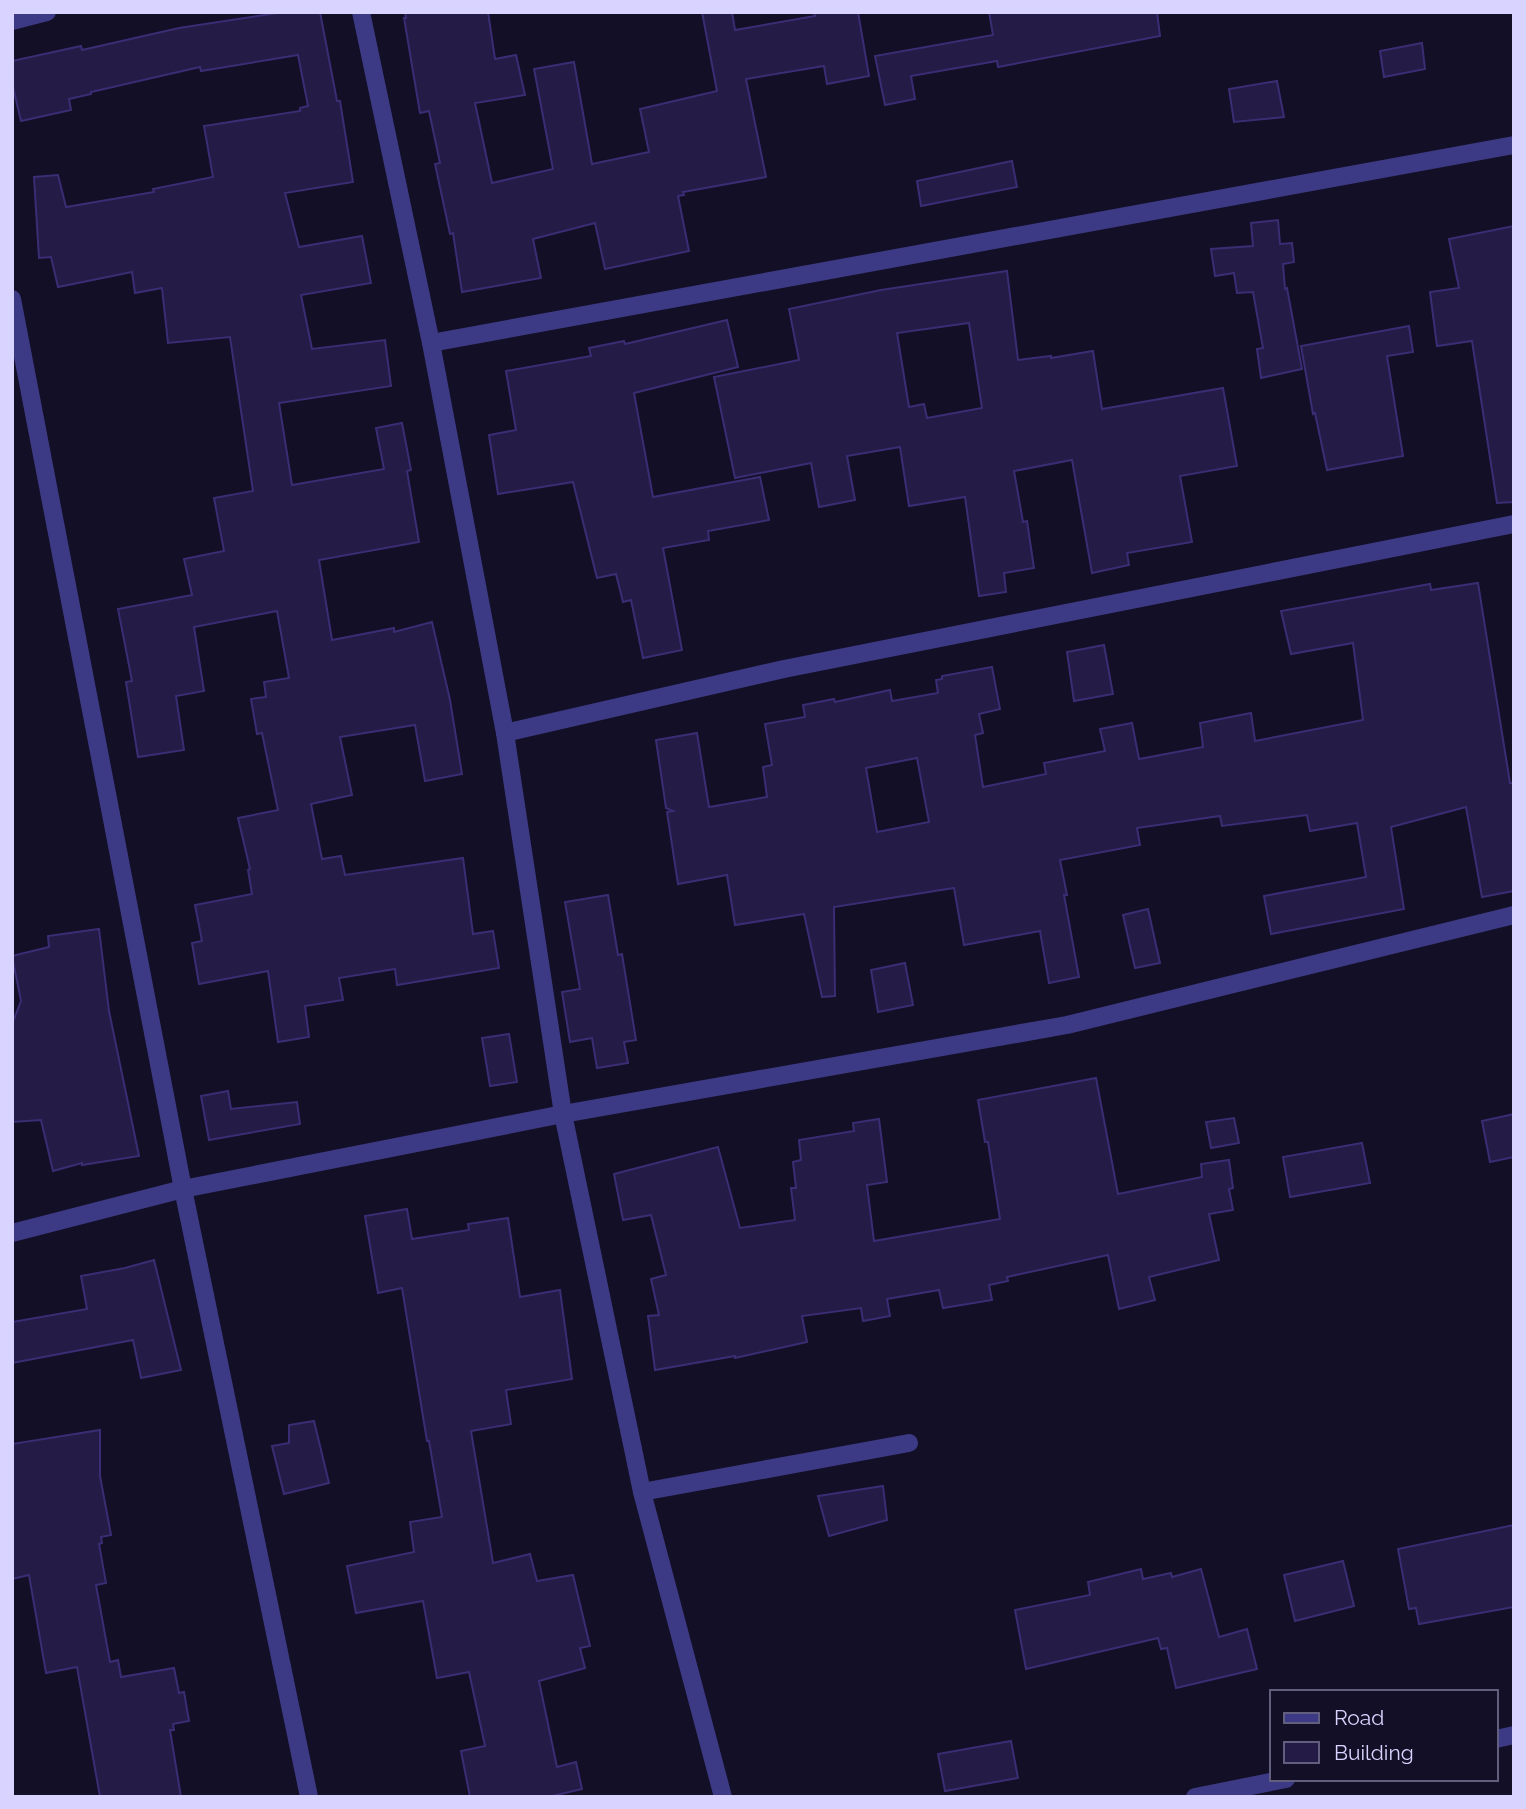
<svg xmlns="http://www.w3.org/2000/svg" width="1526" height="1809" font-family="Raleway,sans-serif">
  <rect width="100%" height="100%" fill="#130f26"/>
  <g fill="#241b47" stroke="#3b2d73" stroke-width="2" fill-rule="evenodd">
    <path d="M284,12H320L337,101H340L353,182L285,193L299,247L362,236L371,283L301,295L312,349L385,340L391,386L279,403L292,485L384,469L376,428L402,423L411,470L407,471L419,542L319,560L332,640L394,628V632L432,622L450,700L462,774L425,781L415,725L340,737L352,795L311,804L322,859L341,856L345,875L463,858L473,934L493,931L499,968L397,985L395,969L339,978L343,1000L305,1006L309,1037L278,1042L268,971L199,984L192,943L202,941L195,905L252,894L248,870L250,869L238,818L278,810L262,733L257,734L251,699L266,697L264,682L289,678L277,611L194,627L204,691L176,696L184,750L138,757L126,682L132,681L118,609L192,595L184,559L224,551L214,498L253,491L230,337L168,343L162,288L135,293L132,272L58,287L51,257L39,258L34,177L58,175L66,207L154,192L153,189L213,177L204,126L300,111V108L308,106L298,55L201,71L200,67L91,92V94L69,99L71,110L21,121L12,83V61L81,46L82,50L179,28Z"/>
    <path d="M405,12H488L495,59L516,55L525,95L475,103L492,183L553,169L534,69L574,62L592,164L649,152L640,109L717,91L702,12H732L735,30L815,16L814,12H858L869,76L827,84L824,66L746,79L766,177L683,192L684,195L678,196L689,251L605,269L595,223L533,239L541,278L462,292L453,233L450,234L435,164L440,163L429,111L420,113L404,18H406Z"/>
    <path d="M989,12H1157L1160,36L998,67L997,61L911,76L915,99L885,105L875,56L993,35Z"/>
    <path d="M1422,43L1425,69L1384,77L1380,51Z"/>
    <path d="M1277,81L1284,117L1234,122L1229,89Z"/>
    <path d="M1012,161L1017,187L921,206L917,181Z"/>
    <path d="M1278,220L1280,244L1292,243L1294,262L1283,264L1285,289L1287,288L1302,369L1261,378L1257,349L1263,348L1253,292L1237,293L1234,273L1215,276L1211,249L1253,246L1251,223Z"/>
    <path d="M1514,226V502L1497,503L1472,341L1437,346L1430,292L1459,288L1449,239Z"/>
    <path d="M1007,271L1018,360L1051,356V358L1093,351L1102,409L1223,388L1237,466L1180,476L1192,542L1127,553L1129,565L1092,573L1072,460L1014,471L1023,522L1027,521L1034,568L1004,573L1006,592L979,596L965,497L909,506L900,447L847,456L855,500L819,507L811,463L735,478L714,377L799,360L789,309L881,290ZM969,323L982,408L927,418L924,404L909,407L897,333Z"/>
    <path d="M727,320L738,367L634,393L653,497L760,477L769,520L708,531L709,540L663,548L682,650L643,658L631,600L623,602L616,574L597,578L573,482L498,494L489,435L516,430L506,371L591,356L589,348L624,341L625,344Z"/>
    <path d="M1409,326L1413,352L1387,356L1403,456L1327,470L1315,413L1313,414L1301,346Z"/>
    <path d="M1478,583L1510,783H1514V891L1482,897L1466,807L1391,827L1404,909L1271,934L1264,896L1366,877L1357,823L1310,831L1307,815L1222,826L1220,816L1137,828L1140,845L1060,860L1067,895H1064L1079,977L1049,983L1040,931L964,945L954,888L834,907L835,996L822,997L804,914L735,925L727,875L678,884L667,812L673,811L666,808L656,740L697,733L709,807L767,797L763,767L772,765L765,724L805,717L803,705L834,699L835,702L890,690L892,701L938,693L936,680L942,679V676L992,667L1000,709L979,714L983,733L975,735L983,787L1046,774L1044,763L1105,751L1100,729L1132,723L1139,759L1203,747L1200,723L1251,713L1255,741L1363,720L1353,643L1291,654L1281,611L1430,584L1431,590ZM917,758L929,822L877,832L866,768Z"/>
    <path d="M1104,645L1113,694L1074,701L1067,652Z"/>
    <path d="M608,895L618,955L622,954L636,1040L624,1042L628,1063L597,1068L592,1038L570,1042L562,992L580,989L565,902Z"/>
    <path d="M1148,909L1160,963L1135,968L1123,915Z"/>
    <path d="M99,929L109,1011L139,1156L82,1165V1163L53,1171L41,1120L12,1122V1024L21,1001L12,956L49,947L48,936Z"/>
    <path d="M905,963L913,1005L878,1012L871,970Z"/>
    <path d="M509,1034L517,1082L490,1086L482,1038Z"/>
    <path d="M1096,1078L1118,1194L1202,1177L1201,1164L1229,1160L1233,1188L1229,1189L1233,1210L1209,1214L1219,1260L1149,1277L1155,1300L1119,1309L1108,1255L1007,1277L1008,1281L989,1285L992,1300L943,1308L939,1290L887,1299L890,1316L863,1321L861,1308L802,1316L807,1342L735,1358V1356L655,1370L648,1316L659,1315L651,1279L666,1275L651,1215L623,1220L614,1174L718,1147L740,1228L795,1220L791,1188H796L793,1162L801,1160L799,1140L854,1131L853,1123L879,1119L887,1182L867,1185L874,1241L1000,1219L988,1142H985L978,1100Z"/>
    <path d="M228,1091L231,1109L297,1102L300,1124L209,1140L201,1096Z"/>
    <path d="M1514,1114V1157L1490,1162L1482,1121Z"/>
    <path d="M1234,1118L1239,1143L1211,1148L1206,1122Z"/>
    <path d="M1362,1143L1370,1183L1290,1197L1283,1157Z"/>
    <path d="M407,1209L412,1239L469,1230L468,1224L508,1218L520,1297L560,1290L572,1379L506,1390L511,1424L471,1431L493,1563L530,1554L537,1581L573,1575L590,1646L580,1648L585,1668L539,1681L557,1767L576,1762L582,1789L548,1797H470L461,1751L485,1746L469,1672L437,1678L423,1601L356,1613L347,1566L414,1552L410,1522L442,1517L429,1441H427L402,1288L378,1293L365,1216Z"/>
    <path d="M154,1260L181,1370L141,1378L133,1340L12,1363V1322L87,1309L81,1276L125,1268Z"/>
    <path d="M314,1421L329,1483L284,1494L272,1446L289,1443V1425Z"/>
    <path d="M100,1430V1476L111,1535L101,1537L102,1543L99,1544L106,1583L96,1585L110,1662L118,1660L121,1677L174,1668L179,1693L184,1692L189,1721L173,1724L174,1730H170L181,1797H100L77,1667L46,1673L29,1575L12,1579V1444Z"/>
    <path d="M883,1486L887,1520L829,1536L818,1496Z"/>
    <path d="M1514,1525V1607L1419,1624L1416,1608L1409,1609L1398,1549Z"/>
    <path d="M1343,1561L1354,1606L1295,1621L1284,1575Z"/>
    <path d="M1141,1569L1143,1579L1171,1573L1172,1577L1201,1569L1219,1637L1247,1629L1257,1669L1176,1688L1167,1648L1161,1649L1158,1638L1026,1669L1015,1610L1090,1595L1088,1582Z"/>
    <path d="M1011,1741L1018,1778L945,1791L938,1754Z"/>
  </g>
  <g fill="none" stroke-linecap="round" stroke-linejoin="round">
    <g stroke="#3d3a85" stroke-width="18">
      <path d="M361,12L431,343L505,733L563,1114L642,1492L723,1797"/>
      <path d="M12,21L47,12"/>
      <path d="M12,299L183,1189L309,1797"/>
      <path d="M431,343L1514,145"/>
      <path d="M505,733L784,669L1514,524"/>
      <path d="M12,1233L183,1189L563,1114L1067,1025L1514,915"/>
      <path d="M642,1492L909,1443"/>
      <path d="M1496,1739L1514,1735"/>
      <path d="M1195,1797L1286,1779"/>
    </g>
  </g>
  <rect width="1526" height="1809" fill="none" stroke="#d9d4ff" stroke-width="28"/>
  <rect x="1270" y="1690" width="228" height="91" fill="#130f26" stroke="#625e7d" stroke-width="2"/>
  <rect x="1284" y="1713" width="35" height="10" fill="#3d3a85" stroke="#625e7d" stroke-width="2"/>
  <text x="1334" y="1725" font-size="21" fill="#d9d4ff">Road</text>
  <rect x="1284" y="1742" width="35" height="21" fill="#241b47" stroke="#625e7d" stroke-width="2"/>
  <text x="1334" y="1760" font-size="21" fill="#d9d4ff">Building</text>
</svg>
